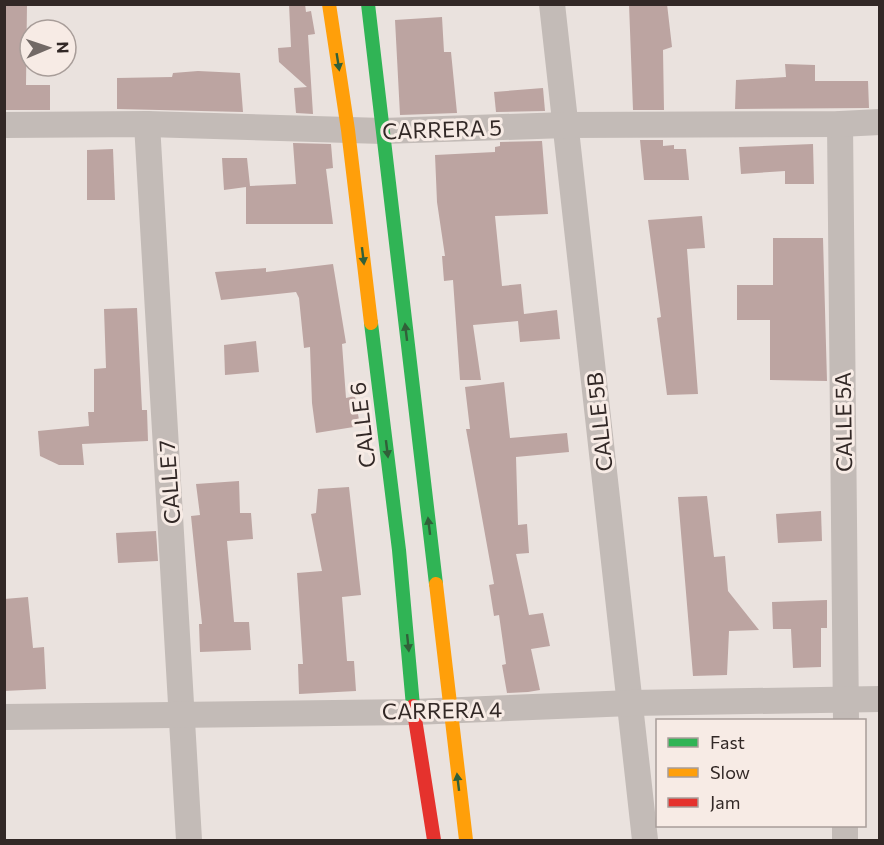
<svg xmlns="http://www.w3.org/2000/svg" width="884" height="845" font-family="Commissioner,sans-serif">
  <rect width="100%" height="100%" fill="#eae2de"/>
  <g fill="#bca4a1">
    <path d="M4,4H27L26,85H50V110H4Z"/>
    <path d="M289,4H305L306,12L311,11L315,34L308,35L313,114L296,113L294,88L307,87L279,62L278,48L291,47Z"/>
    <path d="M629,4H667L672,47L663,50L664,110H633Z"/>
    <path d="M442,17L444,52H451L457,113L400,115L395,20Z"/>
    <path d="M785,64L815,65V81H868L869,108L735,109L736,80L786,77Z"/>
    <path d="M198,71L240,73L243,112L117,109V78L172,77L173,73Z"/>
    <path d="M543,88L545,111L496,112L494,92Z"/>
    <path d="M640,140H663V146L674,145V149H686L689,180H644Z"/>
    <path d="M542,141L548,214L495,216L502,286L521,284L524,314L557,310L560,339L520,342L518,321L473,325L481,380H460L453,280L444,281L442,256H445L437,202L435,155L495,152V147L500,146V142Z"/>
    <path d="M293,143L331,144L333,168L326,169L333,224H246V187L224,190L222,158H247L250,186L296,184Z"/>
    <path d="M813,144L814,184H785V171L741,174L739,147Z"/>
    <path d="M113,149L115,200H87V150Z"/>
    <path d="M702,216L705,248L687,249L698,394L667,395L657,318L661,317L648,220Z"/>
    <path d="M773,238H823L827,381L770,380V320H737V285H773Z"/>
    <path d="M333,264L346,343L342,344L346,398L355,396L360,426L316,433L312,403L310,347L304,348L299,298L296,292L221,300L215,272L266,268V272Z"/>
    <path d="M137,308L142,410H147L148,441L82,444L84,465H59L40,456L38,431L89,426L88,412H94V369L106,368L104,309Z"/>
    <path d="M256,341L259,372L225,375L224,345Z"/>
    <path d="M504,382L510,438L567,433L569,452L516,457L518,525L527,524L529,553L516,554L529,615L543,613L550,646L531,649L540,690L528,692L507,693L502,665L506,664L499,615L494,616L489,585L494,584L466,429H470L465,387Z"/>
    <path d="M239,481L240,513H251L253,539L227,541L234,622H249L251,650L200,652L199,624H202L191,516L200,515L196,484Z"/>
    <path d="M349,487L361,595L342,597L347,661H354L356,691L299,694L298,664H303L297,573L322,571L311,514L316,513L318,489Z"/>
    <path d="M707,496L714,557L725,556L728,591L759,630L729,631L727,675L693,676L678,497Z"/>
    <path d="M821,511L822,541L778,543L776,514Z"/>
    <path d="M156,531L158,561L118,563L116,533Z"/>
    <path d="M28,597L33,648L44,647L46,689L4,691V599Z"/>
    <path d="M827,600V628H821V667L793,668L791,629H773L772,602Z"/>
  </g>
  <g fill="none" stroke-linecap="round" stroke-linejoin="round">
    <g stroke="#c3bbb7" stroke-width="26">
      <path d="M552,4L645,840"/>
      <path d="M147,124L189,840"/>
      <path d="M840,124L846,720"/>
      <path d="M4,125L147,124L383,131L566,125L840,124L880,122"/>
      <path d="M4,717L414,712L631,703L880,699"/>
      <path d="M845,840V826"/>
    </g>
    <g stroke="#30b455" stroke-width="14">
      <path d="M368,4L436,584"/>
      <path d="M371,323L399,550L413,706"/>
    </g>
    <g stroke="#ff9f0a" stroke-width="14">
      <path d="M329,4L348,130L371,323"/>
      <path d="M436,584L466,840"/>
    </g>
    <path stroke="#e5322d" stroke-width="14" d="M413,706L434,840"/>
  </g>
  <defs><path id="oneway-solid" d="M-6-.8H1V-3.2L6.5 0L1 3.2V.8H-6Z" transform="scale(1.5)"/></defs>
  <g fill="#316039">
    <use href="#oneway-solid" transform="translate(338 62) rotate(81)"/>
    <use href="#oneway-solid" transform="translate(363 256) rotate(83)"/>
    <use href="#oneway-solid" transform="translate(406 332) rotate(-97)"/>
    <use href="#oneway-solid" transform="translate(387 449) rotate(83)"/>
    <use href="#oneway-solid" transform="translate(429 526) rotate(-97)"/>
    <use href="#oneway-solid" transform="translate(408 643) rotate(84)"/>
    <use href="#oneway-solid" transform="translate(458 782) rotate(-97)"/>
  </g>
  <g text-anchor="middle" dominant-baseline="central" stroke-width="6" stroke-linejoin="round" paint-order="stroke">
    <g font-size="22" fill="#322826" stroke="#f7ebe5">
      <text transform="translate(442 129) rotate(-2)">CARRERA 5</text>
      <text transform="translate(599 422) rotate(-96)">CALLE 5B</text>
      <text transform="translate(843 422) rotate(-91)">CALLE 5A</text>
      <text transform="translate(362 425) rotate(-97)">CALLE 6</text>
      <text transform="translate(169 482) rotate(-94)">CALLE 7</text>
      <text transform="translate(442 710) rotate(-1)">CARRERA 4</text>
    </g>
  </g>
  <rect width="884" height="845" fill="none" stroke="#322826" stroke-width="12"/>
  <rect x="656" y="719" width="210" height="108" fill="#f7ebe5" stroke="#a89d99" stroke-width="1.5"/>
  <rect x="668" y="738" width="30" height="9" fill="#30b455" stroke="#a89d99" stroke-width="1.5"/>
  <text x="710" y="749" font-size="18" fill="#322826">Fast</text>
  <rect x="668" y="768" width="30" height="9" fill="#ff9f0a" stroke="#a89d99" stroke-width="1.5"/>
  <text x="710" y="779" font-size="18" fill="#322826">Slow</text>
  <rect x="668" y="798" width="30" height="9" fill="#e5322d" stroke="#a89d99" stroke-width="1.5"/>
  <text x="710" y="809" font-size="18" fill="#322826">Jam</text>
  <g transform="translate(48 48) rotate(88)"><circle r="28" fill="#f7ebe5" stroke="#a89d99" stroke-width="1.5"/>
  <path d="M0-4.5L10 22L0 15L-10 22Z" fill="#726966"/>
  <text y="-9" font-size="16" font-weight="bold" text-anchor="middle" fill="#322826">N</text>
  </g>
</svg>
